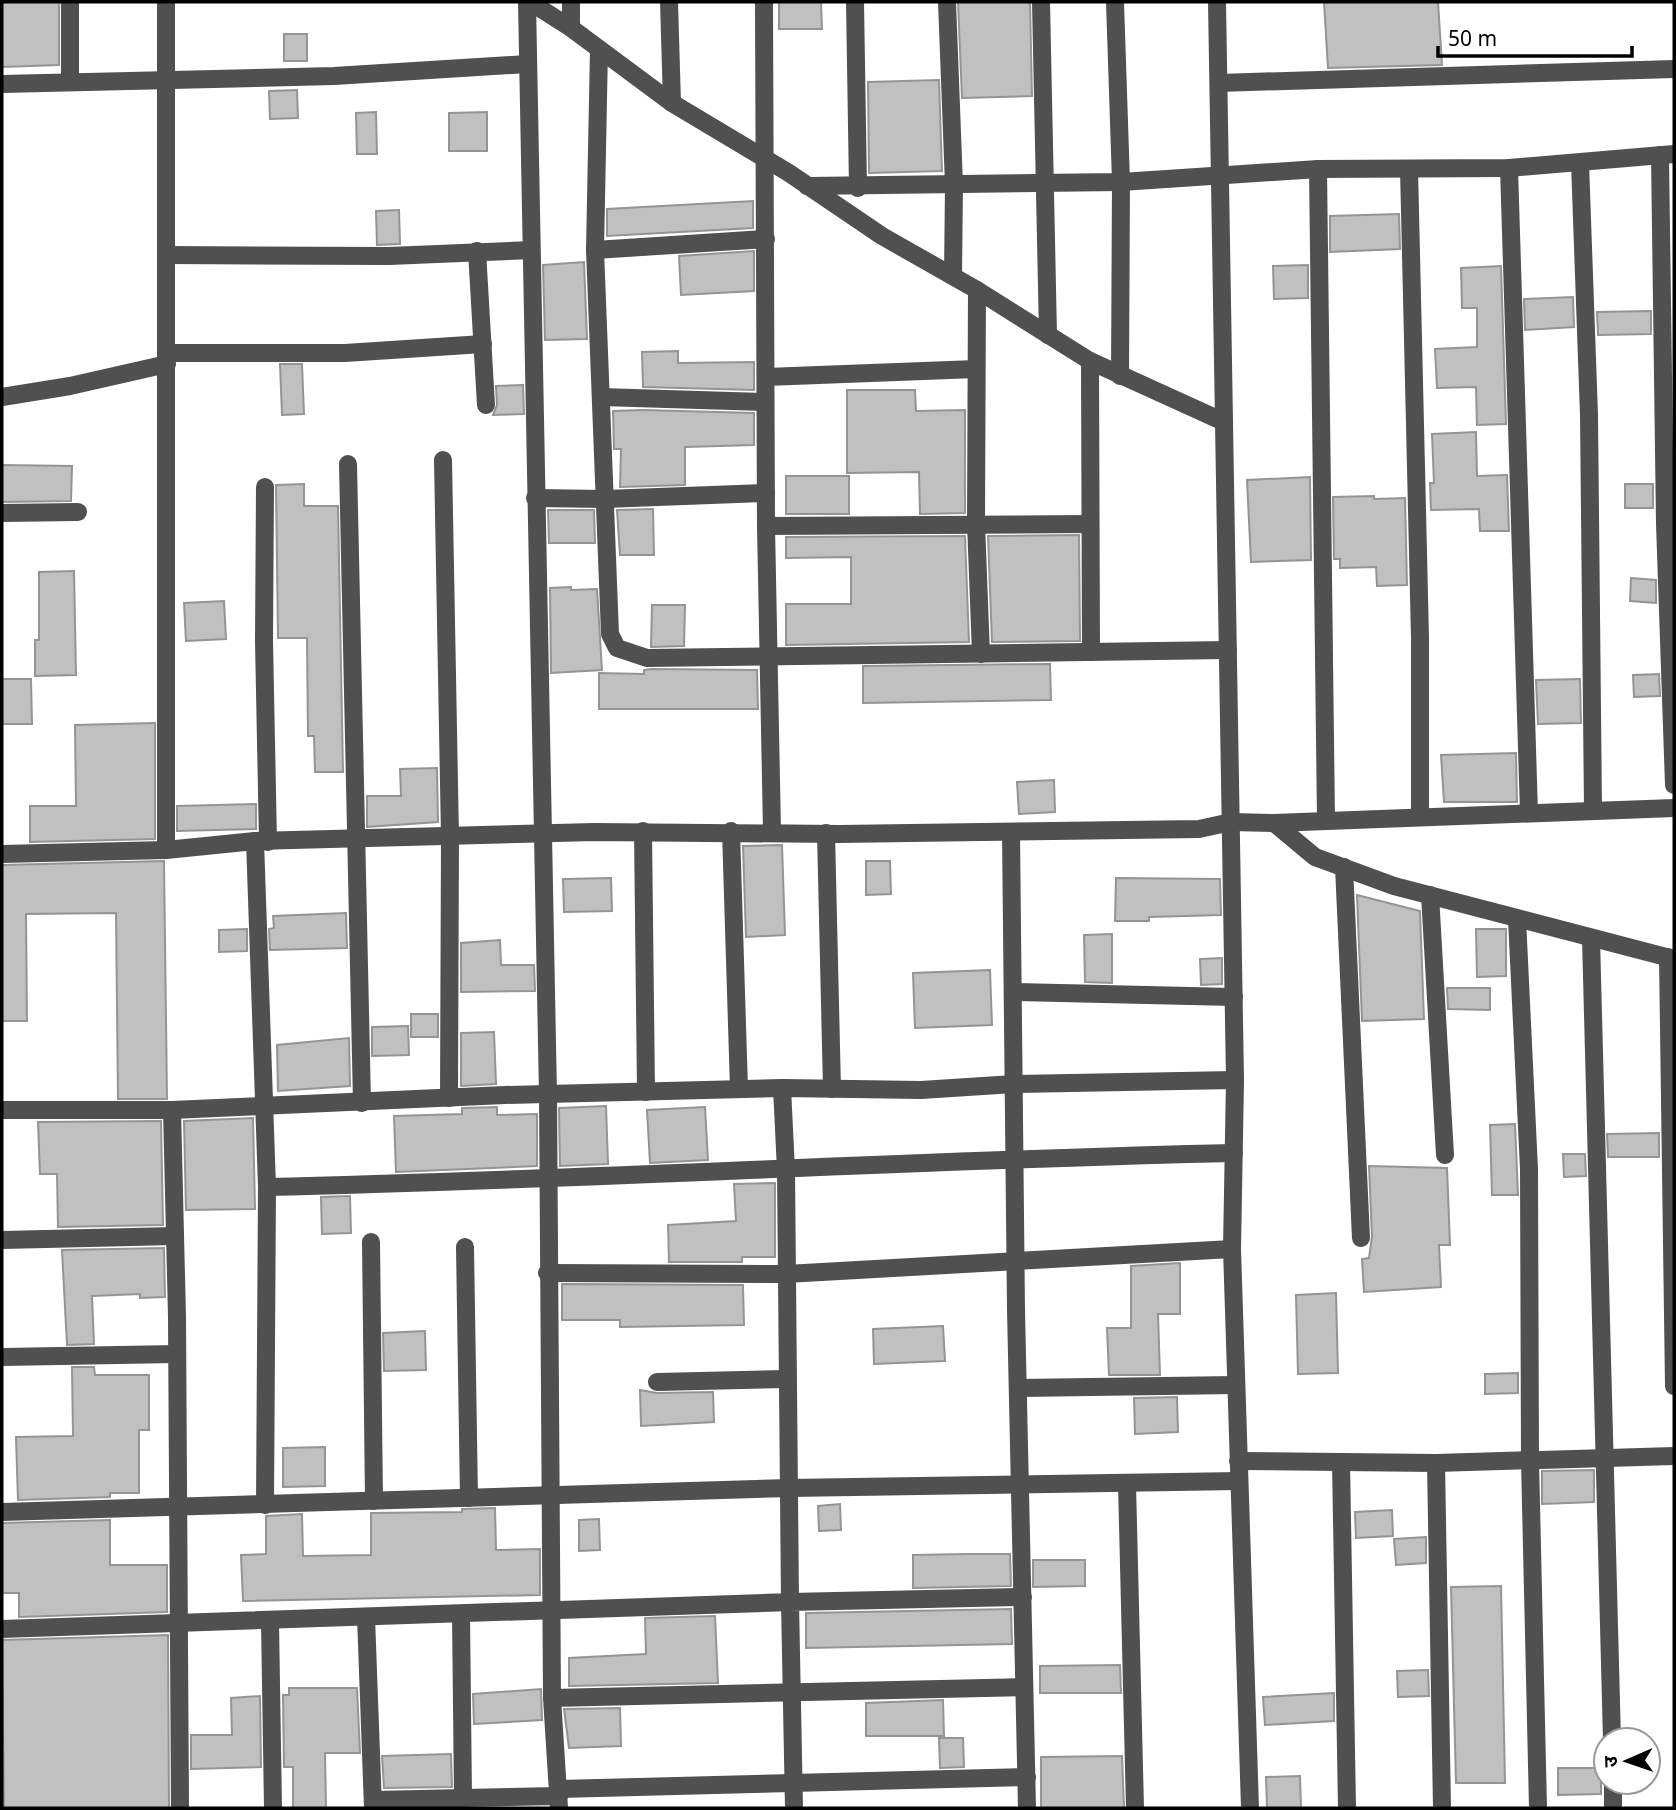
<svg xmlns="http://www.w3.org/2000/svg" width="1676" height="1810" font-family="'Noto Sans','Noto Sans Devanagari',sans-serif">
  <rect width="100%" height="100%" fill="#fff"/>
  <g fill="#c0c0c0" stroke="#949494" stroke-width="2">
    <path d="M2,2H59V65L2,67Z"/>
    <path d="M779,2H821L822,29H779Z"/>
    <path d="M958,2H1030L1032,96L962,98Z"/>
    <path d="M1324,2H1438L1442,65L1328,68Z"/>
    <rect x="284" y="34" width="23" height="27"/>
    <path d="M939,80L942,171L869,173L868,82Z"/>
    <path d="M297,90L298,118L270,119L269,91Z"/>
    <path d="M376,112L377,154H357L356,113Z"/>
    <path d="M487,112V151H449V113Z"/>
    <path d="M753,201V228L607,236V209Z"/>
    <path d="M399,210L400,244L377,245L376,211Z"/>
    <path d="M1399,214L1400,249L1330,252V216Z"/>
    <path d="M754,251V291L681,295L679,256Z"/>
    <path d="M584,262L587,339L545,340L543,265Z"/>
    <path d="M1308,265V298L1274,299L1273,266Z"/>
    <path d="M1501,266L1506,424L1477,425L1476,387L1437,388L1435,349L1477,347V308H1462L1461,268Z"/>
    <path d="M1573,297L1574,327L1525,330L1524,299Z"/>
    <path d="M1651,311V334L1598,335L1597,312Z"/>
    <path d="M678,351V363L754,362V390L643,387L642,352Z"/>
    <path d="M280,364H302L304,414L282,415Z"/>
    <path d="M523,385L524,414L493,415L497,405L496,386Z"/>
    <path d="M847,390H915L916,411L965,410V513L920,514L919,472L847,473Z"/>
    <path d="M643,410L754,413V445L685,447V485L620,487L621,449H614L613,411Z"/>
    <path d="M1476,432L1477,476L1507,475L1509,531H1480L1479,509L1431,510L1430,483H1434L1432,434Z"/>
    <path d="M2,465L72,466L71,501L2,502Z"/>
    <rect x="786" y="476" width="63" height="38"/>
    <path d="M1310,477L1311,560L1251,562L1247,480Z"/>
    <path d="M304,484V506H338L343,772H315L314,736H308L307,638H278L276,485Z"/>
    <rect x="1625" y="484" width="28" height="24"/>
    <path d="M1374,496V499L1405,498L1407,585L1377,586L1376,567L1340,568V559H1334L1333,497Z"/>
    <path d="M653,509L654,555H620L617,510Z"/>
    <path d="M548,510H594L595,543H549Z"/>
    <path d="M1079,535L1080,641L992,642L988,536Z"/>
    <path d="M965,536L969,642L786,645V604H851V557L786,558V537Z"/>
    <path d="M74,571L76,675L35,676V640H39V572Z"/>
    <path d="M1631,578L1656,580V603L1630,601Z"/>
    <path d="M571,587V590L597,589L602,670L551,673L550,588Z"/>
    <path d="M224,601L226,639L186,641L184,603Z"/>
    <path d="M652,605H685L684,646L651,647Z"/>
    <path d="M1050,664L1051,700L863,703V666Z"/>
    <path d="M651,669L757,670L758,709H599V673L644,674V670Z"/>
    <path d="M1659,674L1660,696L1634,697L1633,675Z"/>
    <path d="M2,679H31L32,724H2Z"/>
    <path d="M1580,679L1581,723L1538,724L1536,680Z"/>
    <path d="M155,723V839L30,842V806H76L75,725Z"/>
    <path d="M1516,753L1517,802H1444L1441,755Z"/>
    <path d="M437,768L438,822L367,827V796H401L400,769Z"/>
    <path d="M1054,780L1055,812L1019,814L1017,782Z"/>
    <path d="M256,804V829L177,831V806Z"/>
    <path d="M782,845L785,935L746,937L743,846Z"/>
    <path d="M164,861L167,1099H118L116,913L26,914L27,1021H2V865Z"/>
    <path d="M866,861H890L891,894L866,895Z"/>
    <path d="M611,878L612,911L564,912L563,879Z"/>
    <path d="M1116,878L1220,879L1221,915L1149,917V921H1115Z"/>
    <path d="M1357,895L1420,911L1424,1019L1362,1021Z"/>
    <path d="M346,913L347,948L270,950L269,929L274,928L273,916Z"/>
    <path d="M247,929V951L219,952V930Z"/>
    <path d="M1476,929H1506V976L1477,977Z"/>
    <path d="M1112,934V983L1085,982L1084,935Z"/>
    <path d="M500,940L501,965H534L535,991L461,992V943Z"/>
    <path d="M1222,958V984L1201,985L1200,959Z"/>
    <path d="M990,970L992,1025L915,1028L913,973Z"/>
    <path d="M1447,988H1490V1010L1448,1009Z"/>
    <rect x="411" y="1014" width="27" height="23"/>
    <path d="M408,1026L409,1055L372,1056V1027Z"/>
    <path d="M494,1032L496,1084L461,1086V1033Z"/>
    <path d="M349,1038L350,1086L278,1091L277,1045Z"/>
    <path d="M606,1106L608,1164L560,1166L559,1108Z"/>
    <path d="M497,1107V1115L537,1114V1166L396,1172L394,1116L462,1114V1108Z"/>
    <path d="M705,1107L708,1160L650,1163L647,1110Z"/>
    <path d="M253,1118L255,1209L186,1210L184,1121Z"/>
    <path d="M161,1121L163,1225L58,1227L57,1174H40L38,1122Z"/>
    <path d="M1515,1124L1518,1195H1492L1490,1125Z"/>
    <path d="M1659,1133V1157H1608L1607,1134Z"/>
    <path d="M1563,1154H1585L1586,1176L1564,1177Z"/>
    <path d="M1369,1166L1447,1168L1450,1245H1439L1441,1287L1364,1292L1362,1259L1369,1258L1372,1237Z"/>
    <path d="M775,1183V1257H742V1262H669L668,1225L736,1221L734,1184Z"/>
    <path d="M350,1196L351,1233L322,1234L321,1197Z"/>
    <path d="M164,1248L165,1297L140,1298V1294L92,1296L94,1344L67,1345L62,1250Z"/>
    <path d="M1180,1263V1314H1158L1160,1375H1109L1107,1328H1131V1266Z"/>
    <path d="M562,1284L743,1285L744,1325L620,1327V1320H562Z"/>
    <path d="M1336,1293L1338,1373L1298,1374L1296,1295Z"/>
    <path d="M943,1326L945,1361L874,1364L873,1329Z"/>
    <path d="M425,1331L426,1370L384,1371L383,1333Z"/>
    <path d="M72,1367H94L95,1375H149V1430H139V1493H110V1497L18,1500L16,1437L73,1436Z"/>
    <path d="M1518,1373V1393L1485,1394V1374Z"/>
    <path d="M640,1390L657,1393L713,1392L714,1422L641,1426Z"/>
    <path d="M1177,1397L1178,1432L1135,1434L1134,1398Z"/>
    <path d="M325,1447V1486L283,1487V1448Z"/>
    <path d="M1594,1470V1502L1542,1504V1471Z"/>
    <path d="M840,1504L841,1530L819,1531L818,1506Z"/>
    <path d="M495,1508L496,1550L540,1549V1595L243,1601L241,1555L266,1554V1516L302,1514L303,1556L371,1555V1513L462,1512V1509Z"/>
    <path d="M1392,1510L1393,1536L1356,1538L1355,1512Z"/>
    <path d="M599,1519L600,1550L579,1551V1520Z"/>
    <path d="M110,1520V1565H167V1612L19,1617V1593H2V1523Z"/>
    <path d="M1426,1537V1563L1396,1565L1394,1539Z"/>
    <path d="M967,1554H1010L1011,1586L913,1588V1555Z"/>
    <path d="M1033,1560H1085V1586L1033,1587Z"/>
    <path d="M1501,1586L1505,1783H1456L1451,1587Z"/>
    <path d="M1011,1609L1012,1644L806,1648V1613Z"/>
    <path d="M715,1616L718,1683L569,1686V1658L646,1654L645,1618Z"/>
    <path d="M168,1635L169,1808H4L2,1640Z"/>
    <path d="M1120,1665L1121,1693H1040V1666Z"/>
    <path d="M1428,1670L1429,1696L1398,1697L1397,1671Z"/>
    <path d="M289,1688H357L360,1753H325L326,1808H293V1767H284L283,1695H289Z"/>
    <path d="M541,1689L542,1720L474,1724L473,1694Z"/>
    <path d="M1334,1693V1721L1265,1725L1263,1697Z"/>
    <path d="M260,1696L261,1767L191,1769V1735H232L231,1698Z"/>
    <path d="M943,1700L944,1736H866V1703Z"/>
    <path d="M620,1708L621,1746L569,1748L564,1709Z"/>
    <path d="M939,1738H963L964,1767L940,1768Z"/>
    <path d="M451,1754L452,1787L384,1788L382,1756Z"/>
    <path d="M1122,1756L1124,1808H1041V1757Z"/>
    <path d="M1558,1768H1601V1794L1558,1795Z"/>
    <path d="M1300,1776L1301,1808H1267L1266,1777Z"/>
  </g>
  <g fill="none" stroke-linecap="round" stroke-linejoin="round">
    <g stroke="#505050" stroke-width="18">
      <path d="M527,2L548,1095L552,1698L559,1808"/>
      <path d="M530,2L571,28L672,103L789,173L882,236L977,290L1090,361L1222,421"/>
      <path d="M571,2V28"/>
      <path d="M669,2L672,103"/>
      <path d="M764,2L766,526L772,831"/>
      <path d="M855,2L858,188"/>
      <path d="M947,2L954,185L953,276"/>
      <path d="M1041,2L1048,335"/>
      <path d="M1115,2L1121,182L1120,376"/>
      <path d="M1217,2L1235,1080L1232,1249L1250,1808"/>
      <path d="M599,49L595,250L610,634L617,648L647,658L1228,650"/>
      <path d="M70,82V2"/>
      <path d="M1219,83L1674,69"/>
      <path d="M2,84L334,76L527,64"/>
      <path d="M1660,155L1665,524L1674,785"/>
      <path d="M1580,163L1589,415L1593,809"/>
      <path d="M1509,168L1529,813"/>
      <path d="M1318,169L1326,820"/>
      <path d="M1409,169L1420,638V815"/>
      <path d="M807,186L1121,182L1318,169L1509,168L1674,154"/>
      <path d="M595,250L766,239"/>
      <path d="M477,251L486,405"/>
      <path d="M167,255L389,256L531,250"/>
      <path d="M977,290L976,523L981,654"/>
      <path d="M167,353H345L483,344"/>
      <path d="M1090,361L1091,652"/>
      <path d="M766,377L976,369"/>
      <path d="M2,397L70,386L167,364"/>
      <path d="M601,397L765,402"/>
      <path d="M443,460L450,837L449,1098"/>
      <path d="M348,464L362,1103"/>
      <path d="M265,487L264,641L268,842"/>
      <path d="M535,498L605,499L766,493"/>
      <path d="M2,513L78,512"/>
      <path d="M766,526L1089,524"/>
      <path d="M1274,823L1315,857L1394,886L1674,959"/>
      <path d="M643,831L646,1092"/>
      <path d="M731,831L739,1089"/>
      <path d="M1011,832L1016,1310L1027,1808"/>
      <path d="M826,833L832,1089"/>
      <path d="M255,841L267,1187L265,1505"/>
      <path d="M166,850V2"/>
      <path d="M2,854L166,850L255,841L594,832L839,834L1199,829L1231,822L1274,823L1674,808"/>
      <path d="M1344,867L1361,1238"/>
      <path d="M1430,895L1445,1155"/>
      <path d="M1517,919L1529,1169L1530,1461L1538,1808"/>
      <path d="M1591,938L1612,1740"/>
      <path d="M1668,957L1674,1386"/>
      <path d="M1013,992L1234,997"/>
      <path d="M2,1110H172L505,1095L782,1088L921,1090L1014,1084L1235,1080"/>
      <path d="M172,1110L177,1317L180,1808"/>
      <path d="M267,1187C589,1180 911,1160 1234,1153"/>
      <path d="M2,1240L175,1236"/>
      <path d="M371,1242L374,1501"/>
      <path d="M465,1247L469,1498"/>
      <path d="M547,1273L786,1274L1232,1249"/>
      <path d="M2,1357L177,1354"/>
      <path d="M657,1382L787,1379"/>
      <path d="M1019,1388L1236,1385"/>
      <path d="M1238,1461L1436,1463L1674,1456"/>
      <path d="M1341,1462L1347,1808"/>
      <path d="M1436,1463L1442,1808"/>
      <path d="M1127,1484L1135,1808"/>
      <path d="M2,1512L789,1488L1239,1481"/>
      <path d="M461,1614L463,1798"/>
      <path d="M366,1617L373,1808"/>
      <path d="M270,1622L273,1808"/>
      <path d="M2,1629L790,1602L786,1170L782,1088"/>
      <path d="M552,1698L1024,1687"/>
      <path d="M1613,1782V1808"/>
      <path d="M559,1789L1027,1777"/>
      <path d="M373,1800L559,1796"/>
      <path d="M794,1808L790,1602L1023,1597"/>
    </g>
  </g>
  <rect width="1676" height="1810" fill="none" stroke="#000000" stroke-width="7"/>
  <g transform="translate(1627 1761) rotate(268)"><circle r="33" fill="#ffffff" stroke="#999999" stroke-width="2"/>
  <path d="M0-5L12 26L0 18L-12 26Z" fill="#000000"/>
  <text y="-10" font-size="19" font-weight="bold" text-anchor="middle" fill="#000000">उ</text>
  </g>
  <path d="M1438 46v10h194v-10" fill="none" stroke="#000000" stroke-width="3.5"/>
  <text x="1448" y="46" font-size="21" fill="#000000" stroke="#ffffff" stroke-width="5" paint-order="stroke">50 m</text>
</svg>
